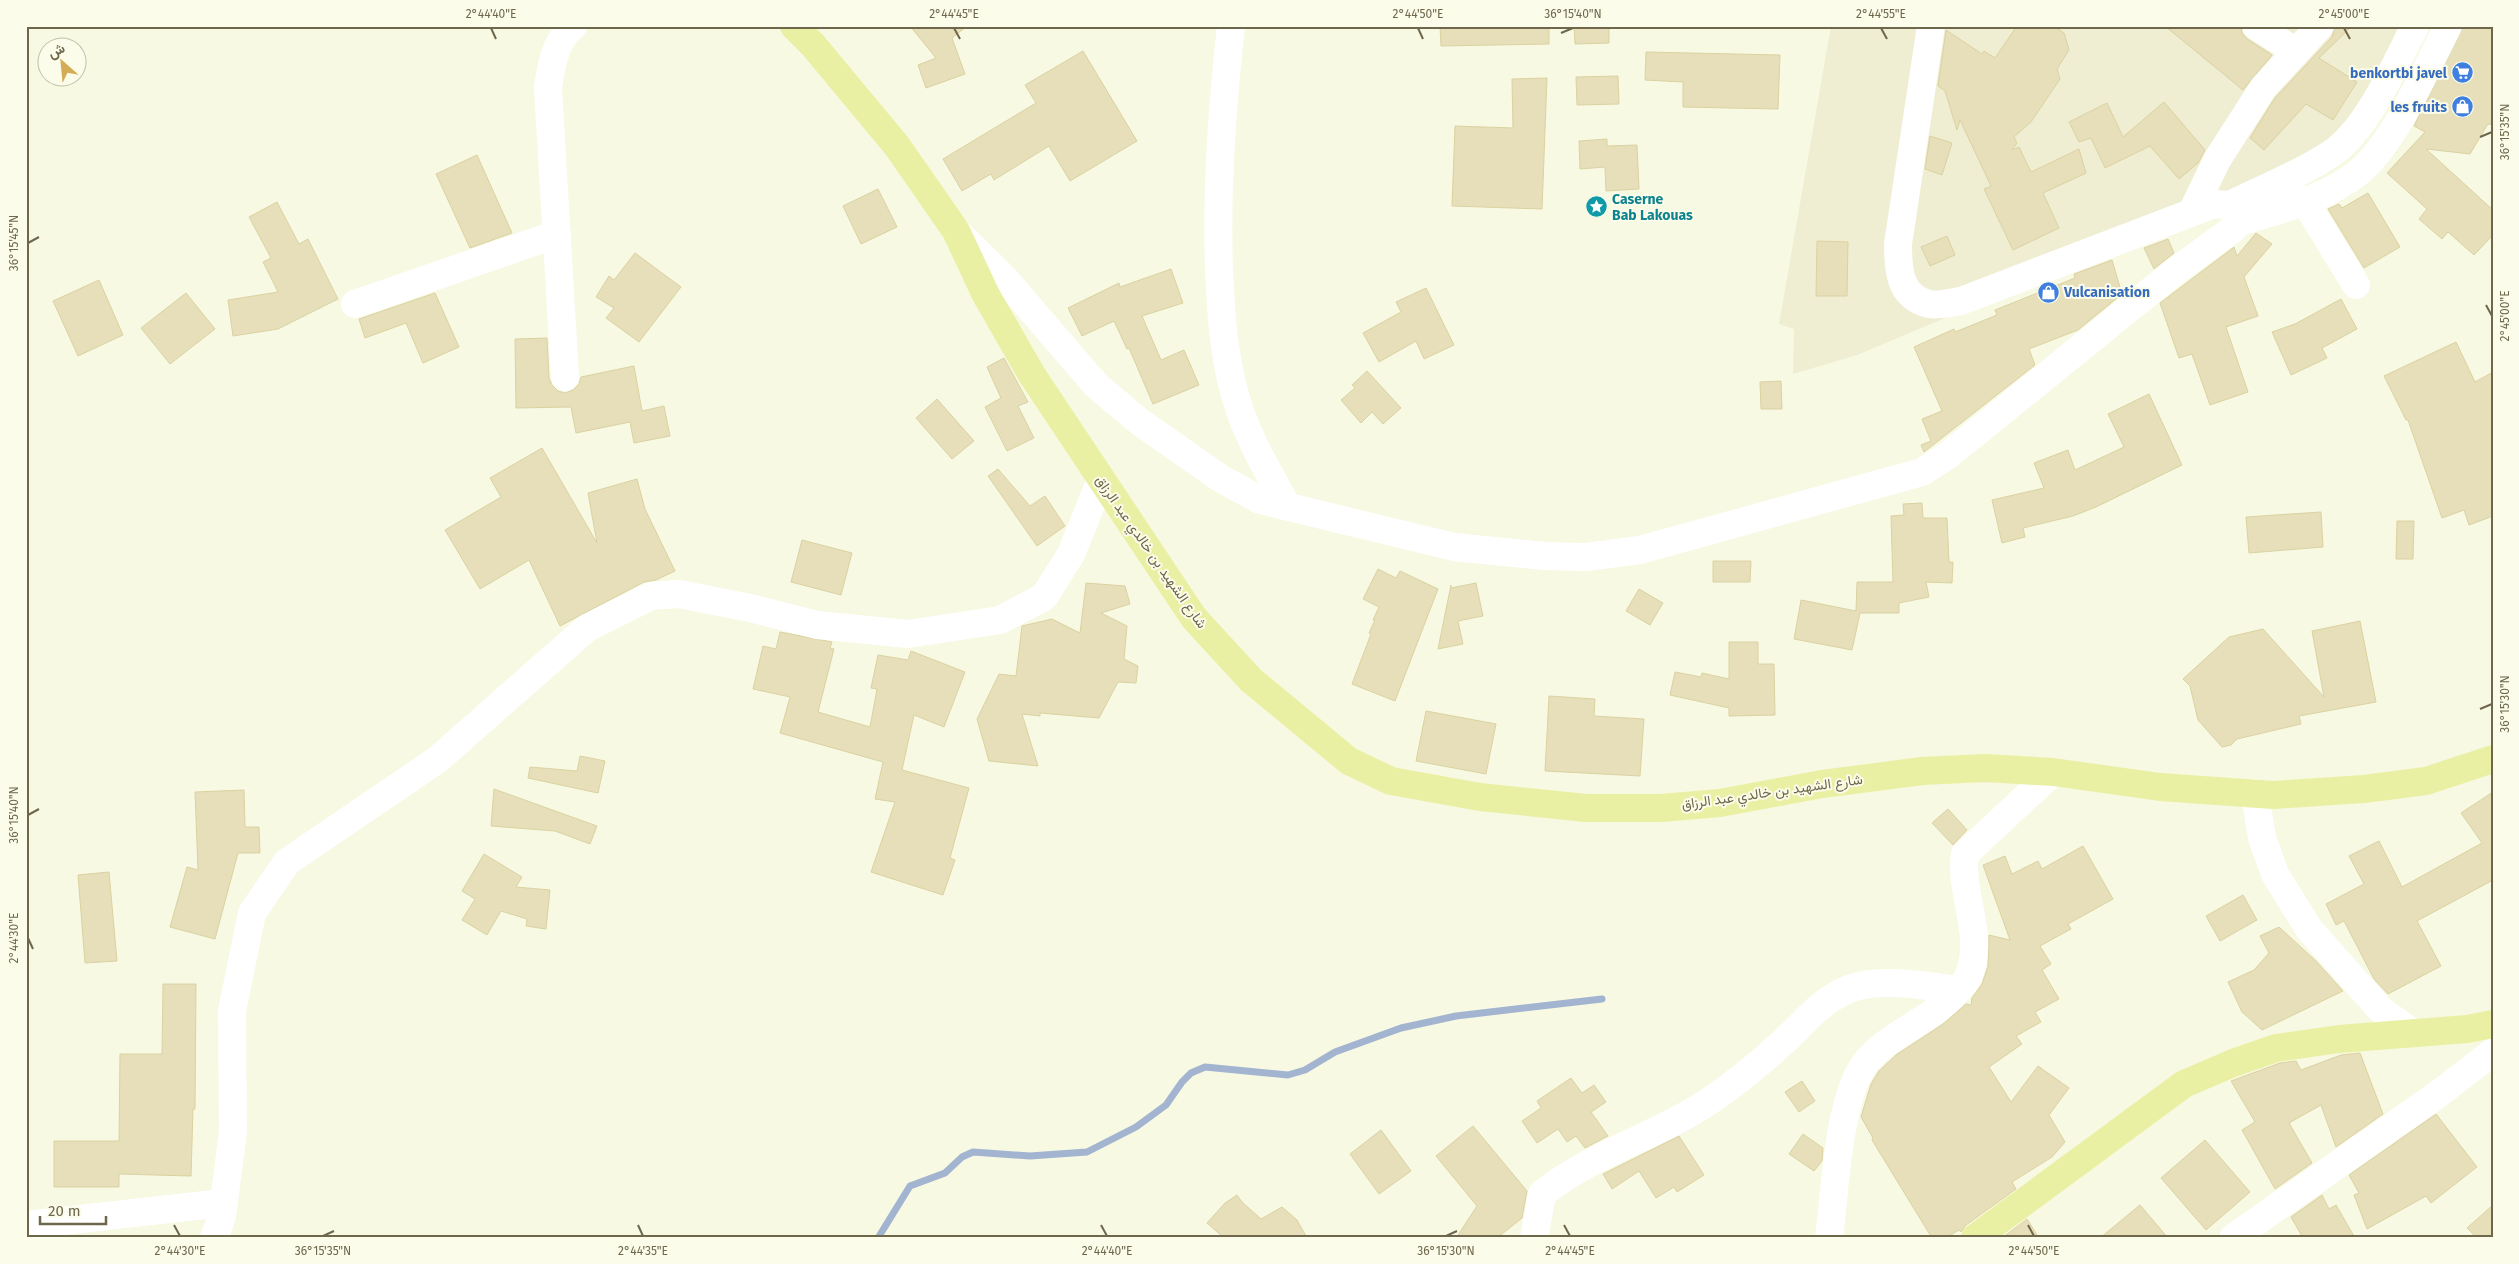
<svg xmlns="http://www.w3.org/2000/svg" width="2519" height="1264" font-family="'Fira Sans',Vazirmatn,sans-serif">
  <rect width="100%" height="100%" fill="#f7f9e3"/>
  <path fill="#efeed2" d="M1831,26H2426L2365,142L1857,355L1793,374L1794,329L1779,324Z"/>
  <g fill="none" stroke-linecap="round" stroke-linejoin="round">
    <path stroke="#a2b4d0" stroke-width="7" d="M878,1238L910,1186L945,1173L962,1157L973,1152L1030,1156L1087,1152L1136,1127L1166,1105L1182,1082L1191,1073L1205,1067L1288,1075L1305,1070L1335,1052L1401,1028L1456,1016L1602,999"/>
  </g>
  <g fill="#e6dfb9" stroke="#dbd2a1">
    <path d="M910,26H967L952,38L965,74L926,88L918,65L936,58Z"/>
    <path d="M1440,26H1549V44L1441,46Z"/>
    <path d="M1574,26H1609V43L1575,44Z"/>
    <path d="M2017,26H2054L2064,33L2069,50L2057,69L2060,79L2031,122L2014,137L2017,143L2012,150L2019,147L2031,172L2079,149L2086,173L2043,193L2059,228L2013,250L1984,189L1991,186L1960,120L1957,130L1945,91L1938,86L1946,30L1982,54L1984,51L1995,58Z"/>
    <path d="M2165,26H2241L2242,33L2247,39L2272,55L2243,90Z"/>
    <path d="M2335,26H2352L2319,58L2357,82L2333,120L2306,104L2264,150L2250,138L2275,98L2332,37Z"/>
    <path d="M2463,26H2493V125L2488,124L2470,154L2426,149L2493,210V235L2474,255L2448,232L2442,239L2419,219L2427,209L2387,173L2425,132L2414,126Z"/>
    <path d="M1083,51L1137,141L1070,181L1049,146L994,180L991,174L962,191L943,159L1036,103L1025,85Z"/>
    <path d="M1646,52L1780,55L1778,109L1683,107V82L1645,80Z"/>
    <path d="M1618,76L1619,104L1577,105L1576,77Z"/>
    <path d="M1547,78L1542,209L1452,206L1455,126L1513,128L1512,79Z"/>
    <path d="M2164,102L2205,150L2198,163L2179,179L2150,146L2105,168L2091,138L2079,142L2069,122L2107,103L2123,137Z"/>
    <path d="M1930,136L1952,143L1942,175L1925,169Z"/>
    <path d="M1607,139V146L1637,145L1639,189L1606,191L1605,167L1580,169L1579,141Z"/>
    <path d="M477,155L512,233L470,248L436,174Z"/>
    <path d="M878,189L897,227L861,244L843,206Z"/>
    <path d="M2368,193L2400,247L2364,268L2328,209L2339,204L2342,208Z"/>
    <path d="M277,202L299,244L308,239L338,299L278,329L233,336L228,300L278,292L263,262L271,258L249,217Z"/>
    <path d="M2256,233L2272,244L2244,277L2258,316L2226,327L2248,392L2210,405L2192,354L2179,358L2160,303L2234,247L2237,256Z"/>
    <path d="M1947,236L1955,255L1930,266L1921,247Z"/>
    <path d="M2168,239L2174,253L2154,269L2144,248Z"/>
    <path d="M1817,241L1848,242L1847,296H1816Z"/>
    <path d="M635,253L681,287L639,342L606,318L614,308L596,297L609,276L614,280Z"/>
    <path d="M2112,260L2122,294L2078,330L2029,349L2035,365L1924,452L1921,445L1931,441L1922,419L1942,411L1914,347L1954,329L1955,332L1997,315L1995,310L2075,278L2074,274Z"/>
    <path d="M1171,269L1183,303L1142,316L1161,360L1184,350L1199,385L1153,404L1129,348L1127,349L1114,321L1082,336L1068,308L1119,283L1120,287Z"/>
    <path d="M99,280L123,335L78,356L53,301Z"/>
    <path d="M1426,288L1454,345L1424,359L1416,341L1379,362L1363,333L1401,312L1396,302Z"/>
    <path d="M186,293L215,329L170,364L141,328Z"/>
    <path d="M435,293L459,347L423,363L406,323L365,338L359,319Z"/>
    <path d="M2341,299L2357,329L2322,348L2327,358L2291,375L2272,332L2295,324Z"/>
    <path d="M547,338L549,378L552,385L558,391L565,393L573,390L579,384L581,377L634,366L642,411L664,406L670,436L634,443L630,422L576,433L571,407L516,408L515,339Z"/>
    <path d="M2456,342L2475,382L2493,372V516L2469,525L2464,510L2442,518L2408,420H2406L2384,376Z"/>
    <path d="M1004,358L1028,402L1018,406L1034,438L1007,451L985,407L1001,398L987,367Z"/>
    <path d="M1367,371L1401,408L1383,424L1372,412L1361,423L1341,400L1355,388L1352,385Z"/>
    <path d="M1781,381L1782,409H1761L1760,382Z"/>
    <path d="M2149,394L2182,465L2096,507L2073,516L2023,528L2025,537L2002,543L1992,500L2044,488L2034,463L2068,450L2075,470L2124,447L2108,414Z"/>
    <path d="M937,399L974,441L952,459L916,418Z"/>
    <path d="M542,448L597,543L588,493L637,479L645,509L675,571L656,580L644,582L560,626L529,560L480,589L445,530L501,497L490,478Z"/>
    <path d="M998,469L1030,506L1045,496L1065,526L1037,546L988,476Z"/>
    <path d="M1922,503L1923,518H1947L1949,562H1953L1952,583L1926,582L1929,597L1899,603V613H1860L1852,650L1794,639L1801,600L1856,611L1857,582H1893L1891,516L1904,515L1903,504Z"/>
    <path d="M2321,512L2323,547L2249,553L2246,517Z"/>
    <path d="M2397,521H2414L2413,559H2396Z"/>
    <path d="M802,540L852,553L841,595L791,582Z"/>
    <path d="M1713,561H1751L1750,582H1713Z"/>
    <path d="M1378,569L1396,578L1400,571L1438,589L1395,701L1352,684L1371,634L1369,633L1375,620H1373L1379,607L1363,599Z"/>
    <path d="M1086,583L1125,586L1130,604L1101,613L1127,626L1124,659L1138,666L1136,683L1118,682L1099,718L1040,713V716L1022,714L1038,766L989,761L977,719L999,674L1016,676L1022,626L1052,619L1080,633Z"/>
    <path d="M1476,583L1483,616L1458,621L1463,644L1438,649L1451,585V588Z"/>
    <path d="M1639,589L1663,603L1650,625L1626,611Z"/>
    <path d="M2360,621L2376,702L2299,716L2301,724L2237,739L2231,745L2222,747L2198,720L2190,686L2183,679L2229,637L2263,629L2324,697L2312,631Z"/>
    <path d="M780,632L832,642L830,648L834,649L818,712L870,727L877,689L871,688L878,655L908,660L911,651L965,672L944,727L914,715L902,770L969,788L950,858L955,860L943,895L871,872L895,802L875,799L883,762L780,733L790,697L753,689L763,646L776,649Z"/>
    <path d="M1729,642H1758V664H1774L1775,715L1729,716V708L1670,695L1675,672L1701,677L1702,673L1729,679Z"/>
    <path d="M1549,696L1595,699L1594,716L1644,719L1640,776L1545,771Z"/>
    <path d="M1426,711L1496,724L1486,774L1416,761Z"/>
    <path d="M580,756L605,761L598,793L528,778L530,767L577,771Z"/>
    <path d="M494,789L597,826L590,844L555,831L491,826Z"/>
    <path d="M244,790L245,827H259L260,853H238L215,939L170,927L187,867L198,870L195,792Z"/>
    <path d="M2493,792V880L2417,921L2441,966L2388,994L2374,979L2344,921L2336,925L2326,904L2364,884L2349,856L2379,841L2402,887L2482,843L2461,813Z"/>
    <path d="M1948,809L1967,830L1953,845L1932,823Z"/>
    <path d="M2083,846L2113,899L2068,924L2071,929L2040,946L2051,964L2042,970L2059,999L2035,1012L2041,1022L2016,1036L2022,1044L1989,1067L2011,1102L2038,1066L2069,1088L2049,1115L2065,1142L2052,1157L2012,1182L2016,1189L1966,1225L1961,1232L1959,1230L1946,1238H1932L1872,1140L1873,1138L1861,1117L1871,1084L1879,1071L1896,1055L1943,1024L1966,1004L1971,1005L1972,998L1982,984L1988,966L1989,935L2010,940L1983,865L2005,856L2012,874L2038,861L2042,869Z"/>
    <path d="M484,854L522,877L516,887L550,890L546,929L526,926L527,919L501,911L487,935L462,920L475,899L462,891Z"/>
    <path d="M109,872L117,961L85,963L78,875Z"/>
    <path d="M2243,895L2257,920L2220,941L2206,916Z"/>
    <path d="M2279,927L2316,961L2343,991L2262,1030L2242,1012L2228,982L2254,970L2269,953L2260,936Z"/>
    <path d="M163,984H196L195,1109H193L191,1176L119,1174V1187H54V1141H119L120,1054H162Z"/>
    <path d="M2360,1053L2383,1114L2336,1147L2321,1105L2289,1123L2312,1163L2275,1189L2242,1130L2255,1122L2231,1081L2280,1063L2296,1061L2301,1070L2341,1055Z"/>
    <path d="M1571,1078L1582,1093L1594,1085L1606,1102L1591,1112L1608,1136L1585,1148L1576,1136L1567,1142L1558,1129L1537,1143L1522,1121L1541,1108L1537,1101Z"/>
    <path d="M1802,1081L1815,1101L1799,1112L1785,1092Z"/>
    <path d="M2436,1114L2477,1167L2431,1203L2426,1196L2367,1229L2354,1195L2359,1193L2349,1175Z"/>
    <path d="M1473,1126L1527,1191L1522,1218L1497,1238H1456L1477,1206L1436,1156Z"/>
    <path d="M1381,1130L1411,1171L1379,1194L1350,1154Z"/>
    <path d="M1803,1134L1823,1148L1822,1161L1814,1171L1789,1154Z"/>
    <path d="M1679,1136L1704,1175L1677,1192L1674,1187L1656,1198L1639,1171L1612,1189L1603,1174Z"/>
    <path d="M2205,1140L2250,1192L2206,1230L2161,1178Z"/>
    <path d="M1237,1195L1242,1202L1261,1219L1282,1207L1297,1220L1307,1238H1224L1207,1223L1225,1203Z"/>
    <path d="M2322,1195L2329,1209L2336,1205L2355,1238H2303L2291,1217Z"/>
    <path d="M2140,1205L2168,1238H2100Z"/>
    <path d="M2493,1205V1238H2477L2467,1228Z"/>
    <path d="M2027,1219L2039,1238H2002Z"/>
  </g>
  <g fill="none" stroke-linecap="round" stroke-linejoin="round">
    <g stroke="#fff" stroke-width="28">
      <path d="M1231,26C1222,107 1216,188 1219,269C1221,317 1224,365 1240,411C1252,445 1270,475 1287,506"/>
      <path d="M2256,26L2296,52"/>
      <path d="M2304,200L2356,285"/>
      <path d="M2230,205C2264,188 2301,174 2332,153C2368,129 2395,64 2415,26"/>
      <path d="M2192,212L2217,160L2263,88L2320,26"/>
      <path d="M2239,222C2279,210 2326,199 2359,172C2395,142 2426,69 2448,26"/>
      <path d="M957,232L1004,278L1096,385L1140,422L1220,478L1260,500L1454,547L1545,556L1586,557L1640,550L1922,472L1947,456L2173,273L2233,229L2239,222L2240,213L2230,205L2214,204L1961,301C1952,302 1938,306 1929,304C1899,297 1898,269 1898,244L1931,26"/>
      <path d="M355,304L557,234"/>
      <path d="M565,377L548,88C551,67 555,40 573,26"/>
      <path d="M2255,793L2262,838L2275,874L2309,929L2381,1010L2413,1033"/>
      <path d="M26,1225L223,1203"/>
      <path d="M214,1238L222,1216L233,1132L232,1011L252,913L287,862L437,760L587,628L651,596L679,594L750,608L817,625L908,634L1000,620L1044,597L1071,554L1101,480"/>
      <path d="M1534,1238L1542,1194C1593,1153 1658,1136 1711,1100C1736,1083 1760,1063 1782,1043C1806,1022 1818,1002 1849,989C1880,977 1926,986 1958,990"/>
      <path d="M1829,1238C1835,1193 1838,1095 1867,1061C1889,1034 1931,1021 1956,992C1960,988 1966,982 1968,977C1986,936 1959,894 1965,854L2053,772"/>
      <path d="M2233,1238L2437,1095L2493,1052"/>
    </g>
    <g stroke="#eaf0a3" stroke-width="28">
      <path d="M794,26L813,45L897,146L956,231L986,295L1032,375L1194,618L1251,680L1349,761L1391,781L1480,797L1586,808H1661L1720,803L1822,784L1922,771L1985,768L2053,772L2160,787L2273,795L2364,789L2426,781L2493,759"/>
      <path d="M1975,1238L2184,1084L2233,1063L2276,1048L2339,1039L2467,1029L2493,1024"/>
    </g>
  </g>
  <path fill="none" stroke="#6e674c" stroke-width="2" d="M491,28L496,39M954,28L960,39M1418,28L1423,39M1881,28L1887,39M2344,28L2350,39M1561,33L1573,28M2480,137L2492,132M28,243L39,237M2486,305L2492,316M2480,709L2492,704M28,815L39,809M28,938L33,949M174,1225L180,1236M638,1225L643,1236M1101,1225L1107,1236M1564,1225L1570,1236M2028,1225L2034,1236M323,1236L334,1231M1446,1236L1457,1231"/>
  <defs>
    <symbol id="supermarket-disc" viewBox="-11 -11 22 22"><circle r="9.5" fill="#3f7fe0" stroke="#fbfce9"/><path d="M-6-5.5h2.5l.6 2H6L4.5 2H-2.5L-4.4-4H-6ZM-1.5 3.2a1.3 1.3 0 1 0 .1 0ZM3 3.2a1.3 1.3 0 1 0 .1 0Z" fill="#fff"/></symbol>
    <symbol id="shop-disc" viewBox="-11 -11 22 22"><circle r="9.5" fill="#3f7fe0" stroke="#fbfce9"/><path d="M-5-2.5h2.3a2.7 3.5 0 0 1 5.4 0H5L5.5 6h-11ZM-1.5-2.5h3a1.5 2.3 0 0 0-3 0Z" fill="#fff"/></symbol>
    <symbol id="sight-disc" viewBox="-11 -11 22 22"><circle r="9.5" fill="#0f9aa8" stroke="#fbfce9"/><path d="M0-6L1.8-2.2L6-1.7L2.9 1.2L3.7 5.4L0 3.3L-3.7 5.4L-2.9 1.2L-6-1.7L-1.8-2.2Z" fill="#fff"/></symbol>
  </defs>
  <g fill-rule="evenodd">
    <use href="#supermarket-disc" x="2450" y="60" width="25" height="25"/>
    <use href="#shop-disc" x="2450" y="94" width="25" height="25"/>
    <use href="#sight-disc" x="1584" y="194" width="25" height="25"/>
    <use href="#shop-disc" x="2036" y="280" width="25" height="25"/>
  </g>
  <g text-anchor="middle" dominant-baseline="central" stroke-width="4" stroke-linejoin="round" paint-order="stroke">
    <g font-size="14" font-weight="bold" fill="#366cbe" stroke="#fbfce9" text-anchor="end">
      <text x="2447" y="73">benkortbi javel</text>
      <text x="2447" y="107">les fruits</text>
      <text x="2064" y="292" text-anchor="start">Vulcanisation</text>
    </g>
    <g font-size="14" font-weight="bold" fill="#0d838f" stroke="#fbfce9" text-anchor="start">
      <text x="1612" y="199">Caserne<tspan x="1612" dy="16">Bab Lakouas</tspan></text>
    </g>
    <g font-size="14" fill="#6e674c" stroke="#fbfce9">
      <text transform="translate(1151 552) rotate(55)">شارع الشهيد بن خالدي عبد الرزاق</text>
      <text transform="translate(1772 792) rotate(-8)">شارع الشهيد بن خالدي عبد الرزاق</text>
    </g>
  </g>
  <rect width="2519" height="1264" fill="none" stroke="#fbfce9" stroke-width="55"/>
  <g transform="translate(62 62) rotate(333)"><circle r="24" fill="#fbfce9" stroke="#c3c0aa"/>
  <path d="M0-4L9 19L0 12L-9 19Z" fill="#d5ac56"/>
  <text y="-8" font-size="14" font-weight="bold" text-anchor="middle" fill="#6e674c">ش</text>
  </g>
  <path d="M40 1216v8h66v-8" fill="none" stroke="#6e674c" stroke-width="2.5"/>
  <text x="48" y="1216" font-size="15" fill="#6e674c" stroke="#fbfce9" stroke-width="4" paint-order="stroke">20 m</text>
  <rect x="28" y="28" width="2464" height="1208" fill="none" stroke="#6e674c" stroke-width="2"/>
  <g font-size="12" text-anchor="middle" fill="#6e674c">
    <text x="491" y="18">2°44'40"E</text>
    <text x="954" y="18">2°44'45"E</text>
    <text x="1418" y="18">2°44'50"E</text>
    <text x="1573" y="18">36°15'40"N</text>
    <text x="1881" y="18">2°44'55"E</text>
    <text x="2344" y="18">2°45'00"E</text>
    <text transform="translate(2505 132) rotate(-90)" y="4">36°15'35"N</text>
    <text transform="translate(14 243) rotate(-90)" y="4">36°15'45"N</text>
    <text transform="translate(2505 316) rotate(-90)" y="4">2°45'00"E</text>
    <text transform="translate(2505 704) rotate(-90)" y="4">36°15'30"N</text>
    <text transform="translate(14 815) rotate(-90)" y="4">36°15'40"N</text>
    <text transform="translate(14 938) rotate(-90)" y="4">2°44'30"E</text>
    <text x="180" y="1255">2°44'30"E</text>
    <text x="323" y="1255">36°15'35"N</text>
    <text x="643" y="1255">2°44'35"E</text>
    <text x="1107" y="1255">2°44'40"E</text>
    <text x="1446" y="1255">36°15'30"N</text>
    <text x="1570" y="1255">2°44'45"E</text>
    <text x="2034" y="1255">2°44'50"E</text>
  </g>
</svg>
